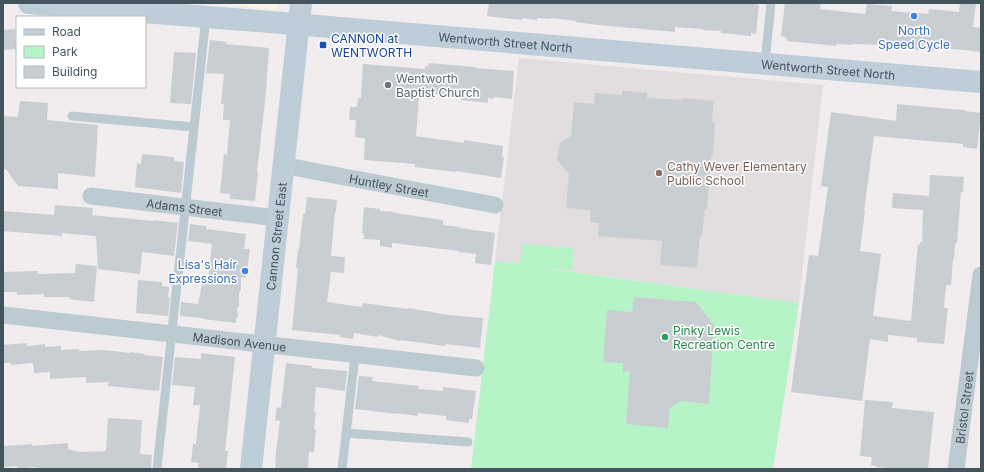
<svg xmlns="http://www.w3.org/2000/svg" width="984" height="472" font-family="Inter,sans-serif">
  <rect width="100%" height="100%" fill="#f1edee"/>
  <path fill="#fef4e4" d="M219,3H278L277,10Z"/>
  <path fill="#e2dee0" d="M519,58L823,85L799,303L495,261Z"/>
  <path fill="#b6f4c7" d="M522,244L574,248L572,270L543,268L799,303L773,469H471L495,261L520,264Z"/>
  <g fill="#c9ced3">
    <path d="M489,3H757V5H759L756,34L751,33V36L721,33V31L703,30L702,29L675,27V32L599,25L575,22L576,21L551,18V19L537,18V20L522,18V20L487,16Z"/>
    <path d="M785,3H821L820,9L865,14L867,4L892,6L891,11L928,14L929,9L959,12L960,3H976L973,27L981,28V52L935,47L934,51L918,49V50L884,48L885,45L852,44V45L837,44L836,46L787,41V38L781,36Z"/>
    <path d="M15,29L16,49L3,50V30Z"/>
    <path d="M210,40L227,42L226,44L269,48L266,92L257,172H258L255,201L230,199V194L220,193L224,154L227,155L230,120H223L224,104H221L224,74L206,73Z"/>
    <path d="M174,52L196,53L191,104L170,103Z"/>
    <path d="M429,63L476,67V68L514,71L512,99L494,97V99L488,98V103L461,100V96L434,94V99L419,98L416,136L464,143V140L503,146L502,157H504L501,178L456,171V172L415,167V164L364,160L365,138L355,137L356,120H349L350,107H357L358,98H361L363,64L425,69V66H428Z"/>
    <path d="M622,91L647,93V98L682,100V98L714,101L712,122L715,123L713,156H711L707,210H705L702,235H700L697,268L660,265L662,241L598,236L599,223L590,222V210L566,208L569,174L557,160L560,143L571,136L574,102L594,104L595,93L622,95Z"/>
    <path d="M20,101L48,103L47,120L98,125L95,177L58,173V189L18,186L6,169H3V116L18,117Z"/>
    <path d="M897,104L951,109L965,110V111L981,113L977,149L963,147V144L874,136L864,211H865L860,251L881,254L873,316L911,321L918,244L920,245V242H922L923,210L892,208L893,193L929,196L930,175L964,177L963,192H961L957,243H955L954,259H953L951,285H946L944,308H948L944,344L917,342V338L888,335V342L870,339L862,401L791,392L809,255L818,256L828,187L821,186L831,112L896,121Z"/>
    <path d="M142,154L174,157V161L184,162L181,193L135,187L137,163L141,164Z"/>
    <path d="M307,197L337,200L336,212H335L331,256L345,257L344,273L331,272L327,302L362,307L363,303L408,309V308L426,311L448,315L483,318L480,348L445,344V346L400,340V341L378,335V337L354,333L353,339L340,337V335L292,330L298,268H296L298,249L299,250L303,214H305Z"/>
    <path d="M55,205L93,208L92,215L154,221V220L178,223L174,256L142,252L140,274L98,269L96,236L62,233V236L3,231V211L54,215Z"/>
    <path d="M364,207L380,209V211L396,212L395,213L443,220V225L460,227V228L495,233L491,265L475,263L476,254L459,252V251L392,243V248L380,246V240L364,239V234L362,233Z"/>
    <path d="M190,224L206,226V229L246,234L244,249H250L246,278L241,277V290L239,293V307L237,308L238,317L236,318V323L203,319V318L180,316L181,302L198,304L203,279H208L212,244L188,241Z"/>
    <path d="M76,264L97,266L94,302L69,299L70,297H44V294L17,295V292H3V272L38,271V274L75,273Z"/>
    <path d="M138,280L162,282V286L169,287L168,297H170L168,316L136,313Z"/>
    <path d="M634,297L696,302L714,325L709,404L681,401L670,408L668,428L626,424L630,371L623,372V363L603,362L607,310L632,312Z"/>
    <path d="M27,343V346L45,344V347L61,346V350L79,349V351L102,350L131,353V352L145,354L144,355L163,357L159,391L108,386L109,382L86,383V377L50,379V372L34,373L33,363L11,365V363H3V345Z"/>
    <path d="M201,353L235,357L225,451H228L226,469H200V468L198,467L199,463L191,462L193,444H196L200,405H193L195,387L172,385L175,357L201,359Z"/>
    <path d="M286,363L312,366V368L347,371L345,391L316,387L314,412H316L314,429H316L314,452H309L308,469H275L276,452L280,421L275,420L277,407L281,408Z"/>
    <path d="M359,376L373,377L372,381L419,386L418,389L443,391V387L476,391L472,419H469V423L446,420V416L418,413V416L396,413V414L355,409Z"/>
    <path d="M865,400L893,402L892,408L934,412L928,469H897L876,467V466L871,465L872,457L860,456Z"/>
    <path d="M108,418L142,420L140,454L152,455L151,469H36V467L18,469L17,466L3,467V446L32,444V446L68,443V449L79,452L106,451Z"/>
  </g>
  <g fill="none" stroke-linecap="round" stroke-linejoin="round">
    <g stroke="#bccbd2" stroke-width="9">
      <path d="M765,64L771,3"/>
      <path d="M72,116L194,127"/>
      <path d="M346,433L468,442"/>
      <path d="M157,469L206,17"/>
      <path d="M342,469L355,355"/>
    </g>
    <g stroke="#bccbd2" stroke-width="17">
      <path id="s1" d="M283,165L323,173L495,205"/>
      <path id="s2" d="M91,196L277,218"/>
      <path id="s3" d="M3,315L476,368"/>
      <path id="s4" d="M956,469L981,275"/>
    </g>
    <g stroke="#beced9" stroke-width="22">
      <path id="s5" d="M29,3L258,21L981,82"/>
      <path id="s6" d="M251,469L301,3"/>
    </g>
  </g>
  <g fill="#3f7fe0" stroke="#fff" stroke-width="1.5">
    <circle cx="914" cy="16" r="4"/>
    <circle cx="245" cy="271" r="4"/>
  </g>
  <rect fill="#1a4fb4" stroke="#fff" stroke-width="1.5" x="319" y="41" width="8" height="8" rx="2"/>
  <circle fill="#6b7280" stroke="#fff" stroke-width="1.5" cx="388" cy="85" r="4"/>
  <circle fill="#8d6e63" stroke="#fff" stroke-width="1.5" cx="659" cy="173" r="4"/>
  <circle fill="#2e9e5b" stroke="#fff" stroke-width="1.5" cx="665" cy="337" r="4"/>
  <g text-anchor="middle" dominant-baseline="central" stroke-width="3" stroke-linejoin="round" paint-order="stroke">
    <g font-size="12" fill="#366cbe" stroke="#fff">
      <text x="914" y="30">North<tspan x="914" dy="14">Speed Cycle</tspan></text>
      <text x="237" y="264" text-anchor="end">Lisa's Hair<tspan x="237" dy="14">Expressions</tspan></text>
    </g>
    <g font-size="12" fill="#164399" stroke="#fff" text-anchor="start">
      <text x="331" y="38">CANNON at<tspan x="331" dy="14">WENTWORTH</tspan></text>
    </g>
    <g font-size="12" fill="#44545d" stroke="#fff">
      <text stroke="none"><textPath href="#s5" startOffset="478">Wentworth Street North</textPath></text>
      <text stroke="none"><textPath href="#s5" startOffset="802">Wentworth Street North</textPath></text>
      <text stroke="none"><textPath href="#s1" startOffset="108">Huntley Street</textPath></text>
      <text stroke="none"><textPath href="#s2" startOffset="94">Adams Street</textPath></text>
      <text stroke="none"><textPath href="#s6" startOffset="234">Cannon Street East</textPath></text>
      <text stroke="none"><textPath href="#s3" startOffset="238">Madison Avenue</textPath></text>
      <text stroke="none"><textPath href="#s4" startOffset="62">Bristol Street</textPath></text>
    </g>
    <g font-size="12" fill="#5b616d" stroke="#fff" text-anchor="start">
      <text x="396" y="78">Wentworth<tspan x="396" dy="14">Baptist Church</tspan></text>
    </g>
    <g font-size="12" fill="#785e54" stroke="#fff" text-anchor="start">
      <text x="667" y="166">Cathy Wever Elementary<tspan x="667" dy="14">Public School</tspan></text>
    </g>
    <g font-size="12" fill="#27864d" stroke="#fff" text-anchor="start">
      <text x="673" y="330">Pinky Lewis<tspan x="673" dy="14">Recreation Centre</tspan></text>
    </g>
  </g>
  <rect width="984" height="472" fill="none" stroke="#44545d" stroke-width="8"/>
  <rect x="16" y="16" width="130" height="72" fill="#ffffff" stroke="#b4bbbe"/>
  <rect x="24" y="29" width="20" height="6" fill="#beced9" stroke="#b4bbbe"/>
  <text x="52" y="36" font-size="12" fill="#44545d">Road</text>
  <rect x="24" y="46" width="20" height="12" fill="#b6f4c7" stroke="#b4bbbe"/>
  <text x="52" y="56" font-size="12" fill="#44545d">Park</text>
  <rect x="24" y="66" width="20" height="12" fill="#c9ced3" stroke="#b4bbbe"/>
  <text x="52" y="76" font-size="12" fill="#44545d">Building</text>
</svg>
